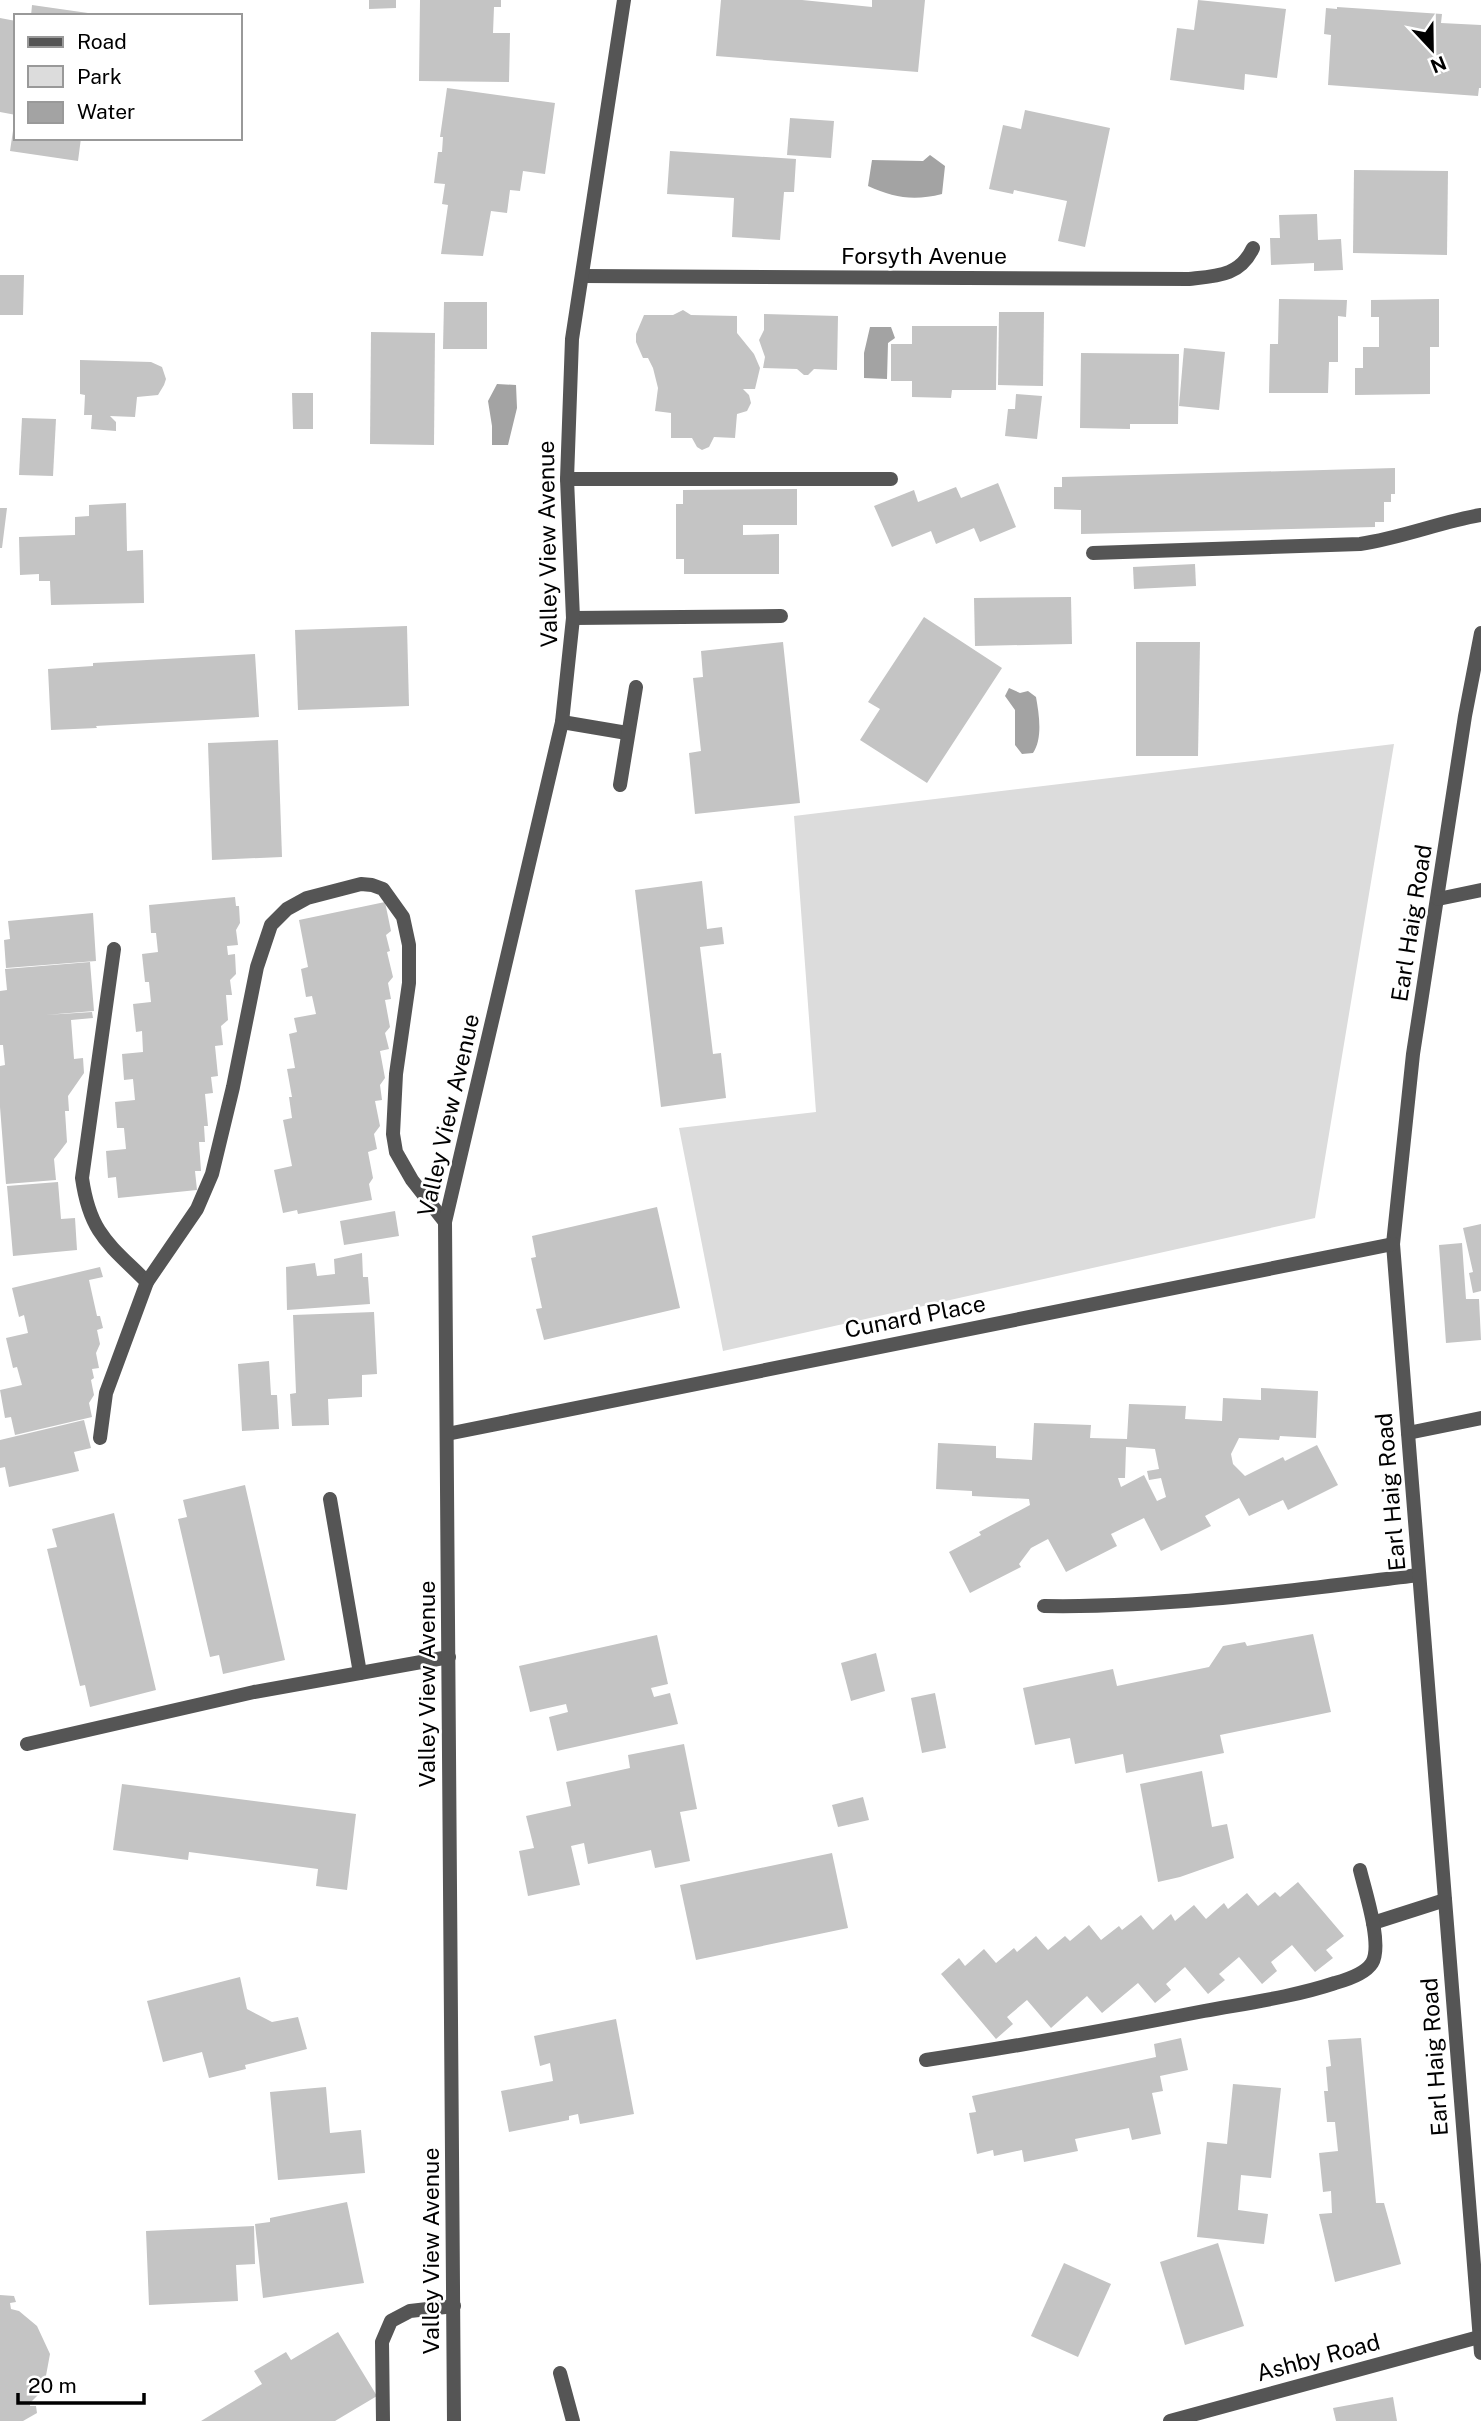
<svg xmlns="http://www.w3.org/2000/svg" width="1481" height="2421" font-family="'Public Sans',sans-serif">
  <rect width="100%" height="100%" fill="#fff"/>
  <path fill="#dcdcdc" d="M1394,744L1315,1218L723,1351L679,1128L816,1112L794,816Z"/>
  <g fill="#a3a3a3">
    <path d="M930,155L945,166L942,194C914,201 894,198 868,186L872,160L923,161Z"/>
    <path d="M870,327H891L895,338L888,343L887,379L864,378V353Z"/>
    <path d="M497,384L516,385L517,408L508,445H492V426L488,401Z"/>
    <path d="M1009,688L1020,693L1028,691L1036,697C1039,714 1043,738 1033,753L1022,754L1015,745V710L1005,696Z"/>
  </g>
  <g fill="#c4c4c4" fill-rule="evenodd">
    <path d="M369,0H396V8L369,9Z"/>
    <path d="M420,0H501V7H494L493,33H510L509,82L419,81Z"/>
    <path d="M721,0H802L872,7V0H925L918,72L716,56Z"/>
    <path d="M1198,0L1286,9L1277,78L1245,74L1244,90L1170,80L1177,28L1194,30Z"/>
    <path d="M32,5L95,14V16H31Z"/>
    <path d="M1337,7L1442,14L1441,23L1481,25V88H1479L1478,96L1328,85L1331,35L1324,34L1326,8L1337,9Z"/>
    <path d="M0,18L16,21V115L0,112Z"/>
    <path d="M447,88L555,103L545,174L523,171L520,191L510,190L507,213L491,211L483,256L441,254L448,205L442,204L445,184L434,183L438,152H442L443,137H440Z"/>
    <path d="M1025,110L1110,128L1085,247L1058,241L1067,201L1014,190L1013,194L989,189L1003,125L1021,129Z"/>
    <path d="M790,118L834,121L831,158L787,155Z"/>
    <path d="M14,124L16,138H81L78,161L10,151Z"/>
    <path d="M670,151L796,159L794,192H784L780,240L732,237L734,198L667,194Z"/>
    <path d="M1354,170L1448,171L1447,255L1353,253Z"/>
    <path d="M1317,214L1318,240L1341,239L1343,270L1314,271V263L1271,265L1270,238H1280L1279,215Z"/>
    <path d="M0,275H24L23,315H0Z"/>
    <path d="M1279,299L1347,300L1346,317L1338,316V362H1329L1328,393H1269L1270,344H1278Z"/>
    <path d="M1439,299V347H1430V394L1355,395V368H1363V347H1379V317H1371V300Z"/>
    <path d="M444,302H487V349H443Z"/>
    <path d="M683,310L691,315L737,316V333L754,354L760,368L755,389H743L749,395L751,403L747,411L737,414L735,438L714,437L709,447L702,450L697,447L692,438H671V413L655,411L658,388L653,368L648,358H643L636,342V334L644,315H673Z"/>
    <path d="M999,312H1044L1043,386L998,385Z"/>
    <path d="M764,314L838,316L837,370L814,369L808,375H804L797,369L763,368L765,357L759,340L764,330Z"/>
    <path d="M912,326H997L996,390H952L951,398L912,397V381H891V344H912Z"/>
    <path d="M371,332L435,333L434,445L370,444Z"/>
    <path d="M1184,348L1225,352L1219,410L1179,406Z"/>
    <path d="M1081,353L1179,354L1178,424H1130V429L1080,428Z"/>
    <path d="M80,360L151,362L162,367L166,379L164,385L158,395L137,397L135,417L110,416L116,422V431L91,429L92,415H84L85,395L80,394Z"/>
    <path d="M292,393H313V429H293Z"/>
    <path d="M1016,394L1042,396L1037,439L1005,436L1008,409H1015Z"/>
    <path d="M22,418L56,419L53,476L19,475Z"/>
    <path d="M1395,468V494H1391V502H1384V522H1375V527L1081,534V510L1054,509V487H1062V477Z"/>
    <path d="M998,483L1016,527L980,542L974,528L936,544L931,531L892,547L874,506L914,490L918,502L956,487L961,498Z"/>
    <path d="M797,489V525H743V535L779,534V574H684V559H676V504H683V490Z"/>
    <path d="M126,503L127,551L143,550L144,603L51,605L50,581H39V574L20,575L19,537L75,535V517L89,516V505Z"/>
    <path d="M0,508H7L2,548H0Z"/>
    <path d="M1195,564L1196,586L1134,589L1133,567Z"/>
    <path d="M1071,597L1072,644L975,646L974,598Z"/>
    <path d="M924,617L1002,668L927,783L860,740L880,709L868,702Z"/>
    <path d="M407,626L409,706L298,710L295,630Z"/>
    <path d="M783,642L800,803L695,814L689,753L701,751L693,678L703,677L701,651Z"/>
    <path d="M1136,642H1200L1198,756H1136Z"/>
    <path d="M255,654L259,717L96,726L97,728L51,730L48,669L93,666V663Z"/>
    <path d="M278,740L282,857L212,860L208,743Z"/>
    <path d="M702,881L707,929L722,927L724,944L700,947L713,1054L721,1053L726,1098L661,1107L635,890Z"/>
    <path d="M235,897L236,906H239L240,923L236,930L238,945L227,946L228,955L235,954L236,974L230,980L232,995H226L228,1020L221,1026L223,1045L215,1046L218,1076L211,1077L213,1093L205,1094L208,1126H204L205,1142H199L201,1171H195L197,1190L118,1198L116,1177L108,1178L106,1151L126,1149L124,1128H117L115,1102L135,1100L133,1079L124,1080L122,1054L143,1052L142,1031L136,1032L133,1004L151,1002L149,982H145L142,954L158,952L156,933H151L149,905Z"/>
    <path d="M385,902L391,931L386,935L390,951L387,952L393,977L388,983L391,999L385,1000L390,1027L385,1033L389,1049L380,1051L385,1078L380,1085L382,1100L375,1101L380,1126L374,1134L377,1149L368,1152L373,1178L369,1184L372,1200L298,1214L297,1210L283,1213L274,1170L292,1166L283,1120L292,1118L289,1097H292L287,1069L295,1068L289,1034L297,1032L294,1018L316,1014L312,996L306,997L301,969L308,967L299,920Z"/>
    <path d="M93,913L96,961L6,968L4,940L10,939L8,921Z"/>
    <path d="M90,962L94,1011L45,1015L92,1012L93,1018L71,1020L74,1059L83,1058L84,1073L68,1096L69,1111H65L67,1142L54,1159L56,1180L6,1184L0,1107V1066L5,1065L3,1045H0V991L7,990L5,969Z"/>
    <path d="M58,1182L61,1219L75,1218L77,1250L13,1256L7,1186Z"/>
    <path d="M657,1207L680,1308L544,1340L536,1309L542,1308L531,1258L536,1257L532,1236Z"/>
    <path d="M395,1211L399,1236L344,1245L340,1221Z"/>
    <path d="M1481,1224V1291L1473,1293L1469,1273L1473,1272L1463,1228Z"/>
    <path d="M1462,1243L1466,1299H1479L1481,1340L1446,1343L1439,1245Z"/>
    <path d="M362,1253L363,1277H368L370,1304L287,1310L286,1267L315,1263L317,1276L335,1274L334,1259Z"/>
    <path d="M100,1267L103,1277L89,1280L97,1316H100L103,1328L97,1330L100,1344L96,1353L99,1368L92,1369L94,1378L91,1380L94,1395L89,1403L92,1417L15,1435L11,1417L5,1418L0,1390L22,1385L17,1367L13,1368L6,1338L28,1333L24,1315L19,1317L12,1288Z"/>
    <path d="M374,1312L377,1374L362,1375V1397L328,1399L329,1425L292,1426L290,1394L296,1393L293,1315Z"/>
    <path d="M269,1361L271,1395H277L279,1429L242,1431L238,1364Z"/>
    <path d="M1261,1388L1318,1391L1316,1438L1280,1436L1279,1440L1239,1438L1231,1454L1233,1464L1245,1476L1283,1457L1285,1461L1317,1445L1338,1485L1288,1510L1283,1500L1249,1516L1239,1498L1205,1516L1211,1526L1161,1551L1144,1518L1111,1534L1117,1546L1066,1572L1048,1539L1031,1548L1019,1564L1021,1567L970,1593L949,1552L981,1535L979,1532L1030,1505L1029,1499L972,1496V1491L936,1489L938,1443L996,1446V1458L1032,1460L1034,1423L1091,1425L1090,1438L1127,1439L1129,1404L1186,1406L1185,1419L1222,1421L1223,1398L1261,1400ZM1126,1447L1155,1449L1159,1469L1147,1471L1149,1480L1161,1478L1166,1497L1157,1501L1144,1475L1121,1487L1118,1478H1125Z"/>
    <path d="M84,1420L91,1448L74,1452L79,1471L9,1487L5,1467L0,1468V1440Z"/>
    <path d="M245,1485L285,1660L223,1674L219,1655L210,1657L178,1519L187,1517L183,1500Z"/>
    <path d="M114,1513L156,1690L90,1707L85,1685L80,1686L47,1549L57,1547L52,1529Z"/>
    <path d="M1313,1634L1331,1712L1220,1735L1224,1753L1126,1773L1123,1754L1075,1764L1070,1738L1035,1745L1023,1688L1113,1669L1117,1686L1209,1667L1223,1646L1245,1642L1247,1646Z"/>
    <path d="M657,1635L668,1684L651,1688L654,1697L670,1693L678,1724L557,1751L549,1717L568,1712L566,1704L530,1712L519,1666Z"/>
    <path d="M876,1653L885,1691L851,1701L841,1663Z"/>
    <path d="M935,1693L946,1748L922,1753L911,1698Z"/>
    <path d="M684,1744L697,1809L680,1812L690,1861L655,1868L651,1850L588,1864L584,1843L571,1846L580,1885L528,1896L519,1851L534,1848L526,1816L571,1806L566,1782L630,1768L628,1755Z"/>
    <path d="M1202,1771L1212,1827L1227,1824L1234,1858L1180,1877L1158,1882L1140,1784Z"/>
    <path d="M122,1784L356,1814L347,1890L316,1886L318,1869L189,1852L188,1860L113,1850Z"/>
    <path d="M863,1797L869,1820L838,1827L832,1805Z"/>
    <path d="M832,1853L848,1928L696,1960L680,1885Z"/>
    <path d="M1298,1882L1344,1936L1326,1950L1333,1958L1315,1972L1292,1945L1271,1962L1277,1971L1262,1984L1239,1957L1219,1974L1225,1980L1208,1994L1185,1967L1166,1984L1171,1990L1155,2003L1138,1983L1102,2013L1087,1996L1051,2028L1027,2000L1007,2017L1013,2024L996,2039L941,1974L959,1958L965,1966L984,1949L996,1963L1014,1948L1017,1952L1036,1936L1048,1950L1065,1936L1070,1941L1089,1925L1101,1940L1119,1926L1122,1930L1141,1915L1153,1930L1171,1914L1175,1921L1194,1905L1206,1919L1224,1903L1228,1909L1247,1893L1258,1906L1275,1892L1280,1897Z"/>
    <path d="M240,1977L247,2009L272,2022L298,2017L307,2049L245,2065L246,2069L209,2078L202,2052L163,2062L147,2001Z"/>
    <path d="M616,2019L634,2114L580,2124L578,2114L569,2116V2120L509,2132L501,2091L553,2081L550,2063L540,2066L534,2036Z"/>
    <path d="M1181,2038L1188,2070L1160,2076L1163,2091L1152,2093L1161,2134L1132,2140L1129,2128L1075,2139L1078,2151L1024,2162L1022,2150L994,2156L993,2150L977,2154L969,2113L976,2112L972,2096L1156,2057L1154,2044Z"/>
    <path d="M1361,2038L1376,2203H1384L1401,2264L1335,2282L1319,2214L1332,2213L1331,2191L1323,2192L1319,2153L1338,2151L1335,2122H1327L1324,2091H1328L1326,2067L1331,2066L1328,2040Z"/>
    <path d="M1233,2084L1281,2088L1271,2178L1241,2175L1238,2210L1268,2214L1264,2244L1197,2237L1207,2142L1227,2144Z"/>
    <path d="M326,2087L330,2133L361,2130L365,2173L278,2180L270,2092Z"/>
    <path d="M347,2202L364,2283L263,2298L255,2224L270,2222V2218Z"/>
    <path d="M254,2226L255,2264L236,2265L238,2301L149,2305L146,2231Z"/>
    <path d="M1218,2243L1244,2326L1185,2345L1160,2262Z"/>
    <path d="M1064,2263L1111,2284L1078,2357L1031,2336Z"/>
    <path d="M0,2295L14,2296L16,2302L10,2303L11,2309L19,2311L37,2326L50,2354L45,2381L38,2395L30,2403V2406H36L37,2413L23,2421H0Z"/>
    <path d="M338,2332L377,2396L335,2421H201L262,2384L254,2371L286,2352L291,2360Z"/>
    <path d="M1393,2397L1397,2421H1336L1333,2408Z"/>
  </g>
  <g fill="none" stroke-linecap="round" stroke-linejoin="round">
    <g stroke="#555" stroke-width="14">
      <path d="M567,479H891"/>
      <path d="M1093,553L1360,544C1402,538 1440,522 1481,515"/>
      <path d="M573,618L781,616"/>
      <path d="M562,722L627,733"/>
      <path d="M620,785L636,687"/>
      <path d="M114,949L82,1178C90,1234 109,1244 147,1282"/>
      <path d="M100,1438L106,1393L147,1282L197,1209L212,1174L233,1087L257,967L271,925L287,909L307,898L361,884L372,885L383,889L403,917L409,945V983L396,1074L393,1134L396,1152L412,1180L445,1222"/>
      <path d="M330,1499L360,1673"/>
      <path d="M1044,1606C1170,1608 1295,1590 1419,1575"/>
      <path d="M27,1744L254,1692L449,1657"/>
      <path d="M1373,1923L1445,1900"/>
      <path d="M926,2060C1019,2046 1112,2029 1204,2011C1247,2003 1293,1997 1335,1983C1346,1980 1365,1974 1372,1963C1383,1945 1365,1891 1360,1870"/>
      <path d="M560,2373L573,2421"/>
      <path d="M383,2421L382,2342L391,2321L410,2311L454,2306"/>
    </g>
    <g stroke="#555" stroke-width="14">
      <path d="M582,276L1189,279C1217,276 1240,276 1253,248"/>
      <path d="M1481,633L1465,716L1413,1054L1393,1244L1481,2353"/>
      <path d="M1438,899L1481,890"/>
      <path d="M1408,1433L1481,1418"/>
      <path d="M447,1434L1393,1244"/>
      <path d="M454,2421L445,1222L562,722L573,618L567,479L572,339L624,0"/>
      <path d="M1170,2421L1479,2337"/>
    </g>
  </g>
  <g text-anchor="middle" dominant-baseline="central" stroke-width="5" stroke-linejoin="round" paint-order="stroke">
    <g font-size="23" fill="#000" stroke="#fff">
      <text x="924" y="255">Forsyth Avenue</text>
      <text transform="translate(547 544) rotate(-91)">Valley View Avenue</text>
      <text transform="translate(1411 923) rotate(-81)">Earl Haig Road</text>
      <text transform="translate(448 1115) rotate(-77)">Valley View Avenue</text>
      <text transform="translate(915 1316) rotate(-11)">Cunard Place</text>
      <text transform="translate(1390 1492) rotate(-95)">Earl Haig Road</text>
      <text transform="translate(426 1684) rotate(-90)">Valley View Avenue</text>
      <text transform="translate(1434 2057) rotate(-94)">Earl Haig Road</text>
      <text transform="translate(430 2251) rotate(-90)">Valley View Avenue</text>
      <text transform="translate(1318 2357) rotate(-15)">Ashby Road</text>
    </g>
  </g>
  <rect x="14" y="14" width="228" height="126" fill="#ffffff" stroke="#999999" stroke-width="2"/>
  <rect x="28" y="37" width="35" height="10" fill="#555555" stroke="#999999" stroke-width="2"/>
  <text x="77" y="49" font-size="21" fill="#000000">Road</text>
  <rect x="28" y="66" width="35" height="21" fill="#dcdcdc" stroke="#999999" stroke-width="2"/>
  <text x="77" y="84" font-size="21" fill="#000000">Park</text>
  <rect x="28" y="102" width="35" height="21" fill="#a3a3a3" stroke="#999999" stroke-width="2"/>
  <text x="77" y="119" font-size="21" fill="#000000">Water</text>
  <g transform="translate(1432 49) rotate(158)" stroke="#ffffff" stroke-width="5" paint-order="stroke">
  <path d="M0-5L12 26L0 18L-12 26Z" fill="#000000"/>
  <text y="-10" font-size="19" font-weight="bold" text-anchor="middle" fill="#000000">N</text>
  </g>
  <path d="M18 2393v10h126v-10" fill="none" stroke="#000000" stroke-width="3.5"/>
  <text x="28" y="2393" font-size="21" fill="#000000" stroke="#ffffff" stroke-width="5" paint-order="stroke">20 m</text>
</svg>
